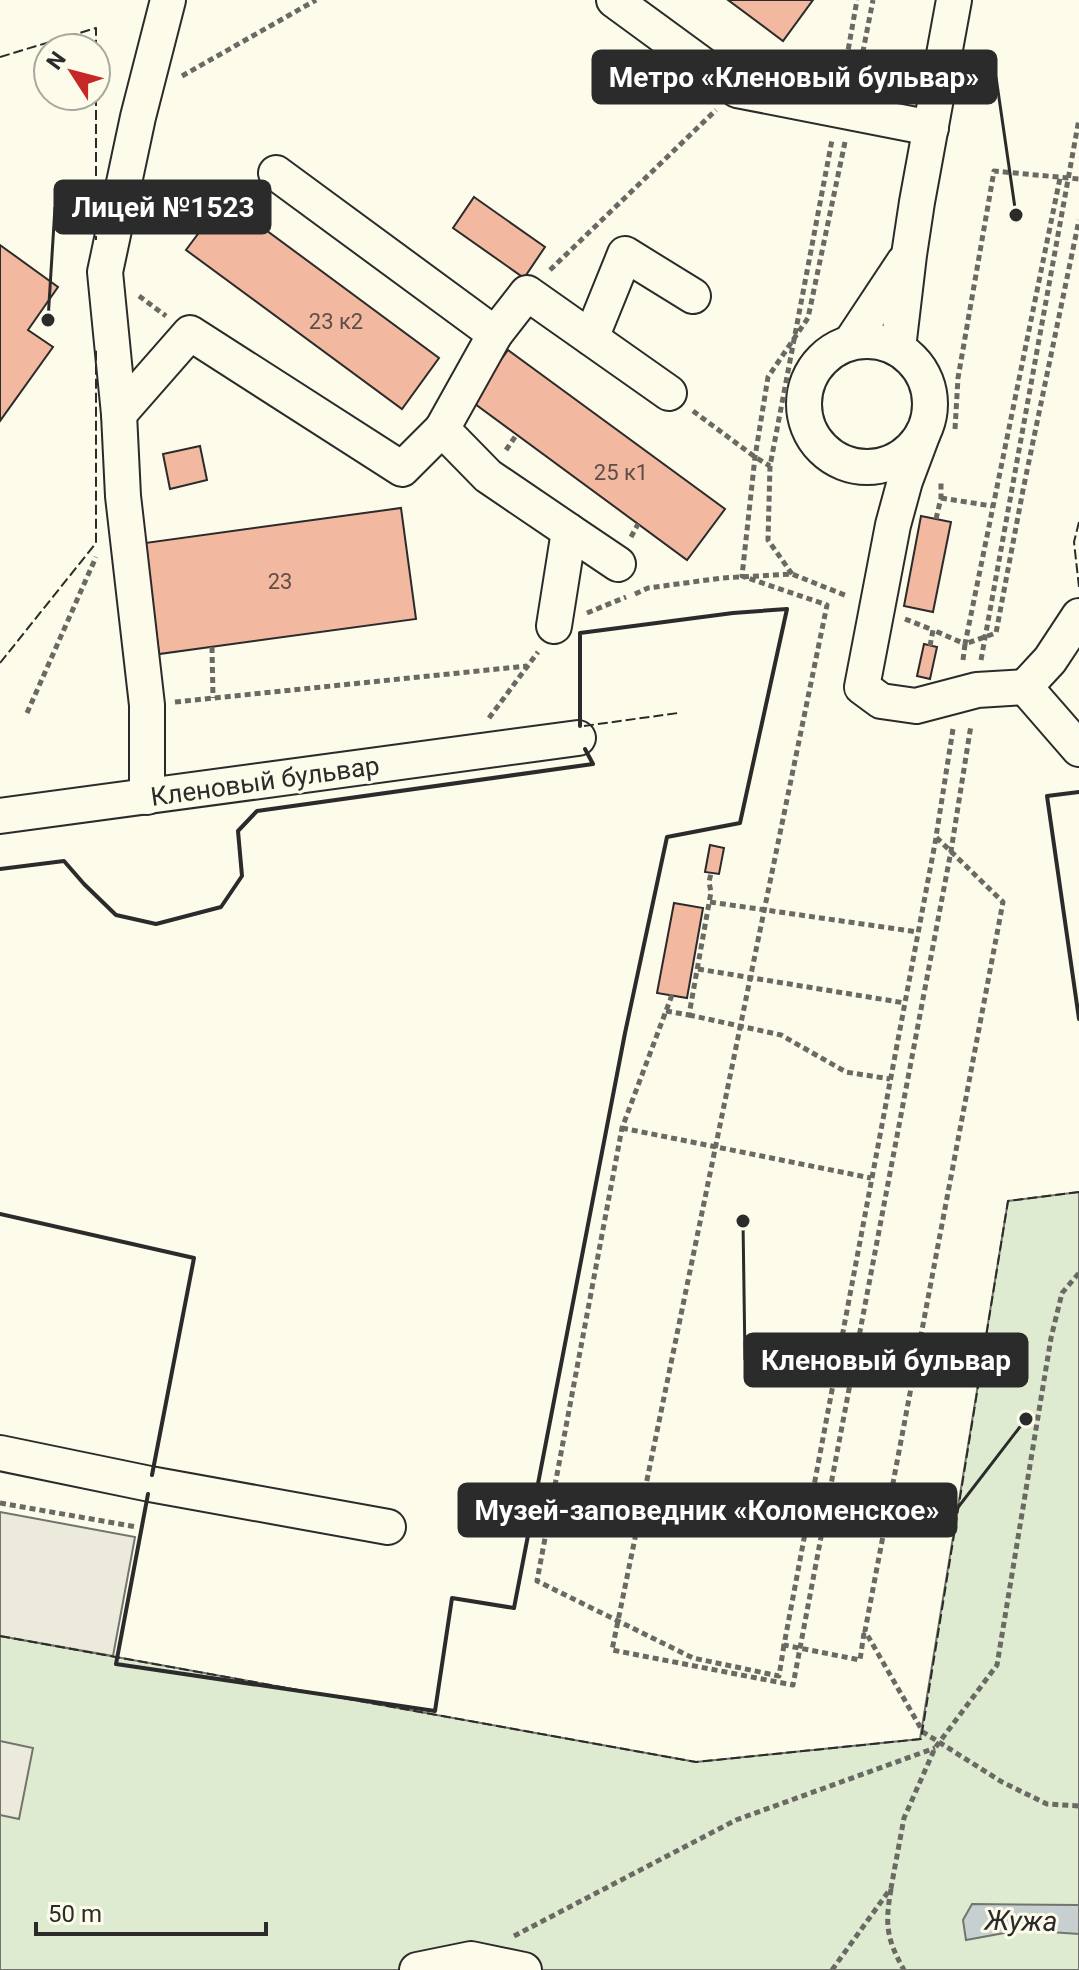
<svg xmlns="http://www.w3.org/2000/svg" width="1079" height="1970" font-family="Roboto,sans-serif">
  <rect width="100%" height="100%" fill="#fdfbea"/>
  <path fill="#deebd1" stroke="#74746e" stroke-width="2" d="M1079,1192V1970H0V1636L696,1762L920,1739L1008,1201Z"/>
  <g fill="#eceadb" stroke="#74746e" stroke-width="2">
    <path d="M0,1512L135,1537L113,1656L0,1636Z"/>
    <path d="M0,1741L33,1748L19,1819L0,1815Z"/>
  </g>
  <path fill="#c7d0d0" stroke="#74746e" stroke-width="2" d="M972,1904L1079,1905V1934L1021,1930L966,1940L963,1920Z"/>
  <g fill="#f2b8a0" stroke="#2b2b2b" stroke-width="2">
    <path d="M728,0H813L783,41Z"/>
    <path d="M474,197L545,247L524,278L453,228Z"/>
    <path d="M224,199L439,358L402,409L186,250Z"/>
    <path d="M0,245L58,287L28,330L53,347L0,421Z"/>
    <path d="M508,350L725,509L687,560L471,401Z"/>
    <path d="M200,446L207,480L170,489L163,454Z"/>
    <path d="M401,508L416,619L159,654L145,543Z"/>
    <path d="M921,516L951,522L933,612L904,606Z"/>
    <path d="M924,644L937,647L930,679L917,676Z"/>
    <path d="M710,845L724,848L719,874L705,872Z"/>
    <path d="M674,903L703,908L687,998L657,993Z"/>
  </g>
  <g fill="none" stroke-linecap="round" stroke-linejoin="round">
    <defs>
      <g id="minor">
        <path d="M614,0L737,90L931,128"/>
        <path d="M276,173L495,334L442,429"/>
        <path d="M495,334L527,293L669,393"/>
        <path d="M591,338L625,254L693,296"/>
        <circle cx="867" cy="404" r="63"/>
        <path d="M851,342L904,262"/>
        <path d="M898,348L909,255L917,202L954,0"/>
        <path d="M119,414L190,333L402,469L442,429L488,476L569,531L554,626"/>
        <path d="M923,433L905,481L893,525L862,687L881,701L916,706L977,690L1025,687"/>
        <path d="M569,531L618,564"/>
        <path d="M1079,616L1050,660L1025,687L1079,749"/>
        <path d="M147,797V705L123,496L119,414L105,272L138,117L168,0"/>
        <path d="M0,816L578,738"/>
        <path d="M0,1453L150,1484L388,1527"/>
        <path d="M417,1970L471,1959L524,1970"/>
      </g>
    </defs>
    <use href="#minor" stroke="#2b2b2b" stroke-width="38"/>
    <g stroke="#6a6964" stroke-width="5" stroke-dasharray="6 4" stroke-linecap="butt">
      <path d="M182,76L316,0"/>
      <path d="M843,79L857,0"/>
      <path d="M857,82L873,0"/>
      <path d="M845,142L808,318L768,377L755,457L742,576L827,605L612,1650L793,1685L951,851L971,725"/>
      <path d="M550,270L716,110"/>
      <path d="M139,296L166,316"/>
      <path d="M693,411L755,457L770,466"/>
      <path d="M955,429L958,378L994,171L1079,179"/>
      <path d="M506,450L517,434"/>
      <path d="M941,498L992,506"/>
      <path d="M936,519L941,498V481"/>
      <path d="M631,537L638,524"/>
      <path d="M792,574L768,540L770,466L832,140"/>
      <path d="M635,594L648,588L722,578L792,574L847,596"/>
      <path d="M587,613L626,597"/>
      <path d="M905,619L933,630"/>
      <path d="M930,646L933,630L965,644L1060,178"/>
      <path d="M212,647L213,698"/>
      <path d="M963,660L965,644L996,633L1023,490L1079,220"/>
      <path d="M981,660L1079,119"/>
      <path d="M175,702L527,666"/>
      <path d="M27,713L96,557"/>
      <path d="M489,718L538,652"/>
      <path d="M953,729L936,837L1003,902L865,1631L923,1732L1002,1782L1047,1804L1079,1806"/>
      <path d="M710,902L918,932"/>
      <path d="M698,969L905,1003"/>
      <path d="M672,995L622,1128L537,1581L693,1658L779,1676L784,1645"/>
      <path d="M666,1011L689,1015L711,892L709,882L711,873"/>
      <path d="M689,1015L781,1035L846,1072L890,1079"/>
      <path d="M622,1128L871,1178"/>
      <path d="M0,1503L137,1527"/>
      <path d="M864,1633L860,1660L784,1645L936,838"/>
      <path d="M891,1889C885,1924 886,1938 904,1970"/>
      <path d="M514,1936L736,1820L935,1748"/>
      <path d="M832,1970L891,1888L904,1818L935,1748L997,1665L1051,1338L1062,1293L1079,1273"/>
    </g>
    <use href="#minor" stroke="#fdfbea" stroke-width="34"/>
    <g stroke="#2b2b2b" stroke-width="2" stroke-dasharray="10 4" stroke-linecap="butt">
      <path d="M0,57L96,28V48"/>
      <path d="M96,96V240"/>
      <path d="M1079,522L1074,542L1079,587"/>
      <path d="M0,663L96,543V348"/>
      <path d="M584,726L678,713"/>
      <path d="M0,1636L696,1762L921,1739L1008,1201L1079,1192"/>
    </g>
    <g stroke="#2b2b2b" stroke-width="4">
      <path d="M1079,792L1047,796L1079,1019"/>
      <path d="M0,869L64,861L84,884L116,915L156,924L221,907L242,876L238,831L257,811L593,764L585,749"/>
      <path d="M0,1214L194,1258L152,1475"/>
      <path d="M148,1494L116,1664L435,1711L452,1598L514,1608L625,1033L667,837L740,823L787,609L733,613L580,633V726"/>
    </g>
  </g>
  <g text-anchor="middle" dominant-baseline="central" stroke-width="6" stroke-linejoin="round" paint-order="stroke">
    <g font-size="22" fill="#5d4e48">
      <text x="336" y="321">23 к2</text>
      <text x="621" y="472">25 к1</text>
      <text x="280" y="581">23</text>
    </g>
    <g font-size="26" fill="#2b2b2b" stroke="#fdfbea">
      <text transform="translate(265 781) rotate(-8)">Кленовый бульвар</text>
    </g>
    <g font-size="28" font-style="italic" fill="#2b2b2b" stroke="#fdfbea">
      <text transform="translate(1021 1921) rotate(1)">Жужа</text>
    </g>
  </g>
  <path fill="none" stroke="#2b2b2b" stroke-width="3" d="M1016 215L996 77M48 320L55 207M743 1221L745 1360M1026 1419L956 1510"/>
  <g fill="#2b2b2b" stroke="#fdfbea" stroke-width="3">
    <circle cx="1016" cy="215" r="8"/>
    <circle cx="48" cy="320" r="8"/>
    <circle cx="743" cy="1221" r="8"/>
    <circle cx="1026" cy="1419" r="8"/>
  </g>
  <g fill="#2b2b2b" stroke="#2b2b2b" stroke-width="3">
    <rect x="593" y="51" width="403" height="52" rx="8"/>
    <rect x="55" y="181" width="215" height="52" rx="8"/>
    <rect x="745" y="1334" width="282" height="52" rx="8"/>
    <rect x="459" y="1484" width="497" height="52" rx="8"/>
  </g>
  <g font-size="28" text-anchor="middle" font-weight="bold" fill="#fff">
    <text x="794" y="87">Метро «Кленовый бульвар»</text>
    <text x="163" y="217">Лицей №1523</text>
    <text x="886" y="1370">Кленовый бульвар</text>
    <text x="707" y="1520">Музей-заповедник «Коломенское»</text>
  </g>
  <g transform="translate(72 72) rotate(306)"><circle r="38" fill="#fdfbea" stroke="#a9a89e" stroke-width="2"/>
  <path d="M0-6L14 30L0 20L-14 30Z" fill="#c62828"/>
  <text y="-12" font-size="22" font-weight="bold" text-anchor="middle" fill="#2b2b2b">N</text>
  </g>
  <path d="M36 1922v12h230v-12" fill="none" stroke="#2b2b2b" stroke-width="4"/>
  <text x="48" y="1922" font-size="24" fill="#2b2b2b" stroke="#fdfbea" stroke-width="6" paint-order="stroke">50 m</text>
</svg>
